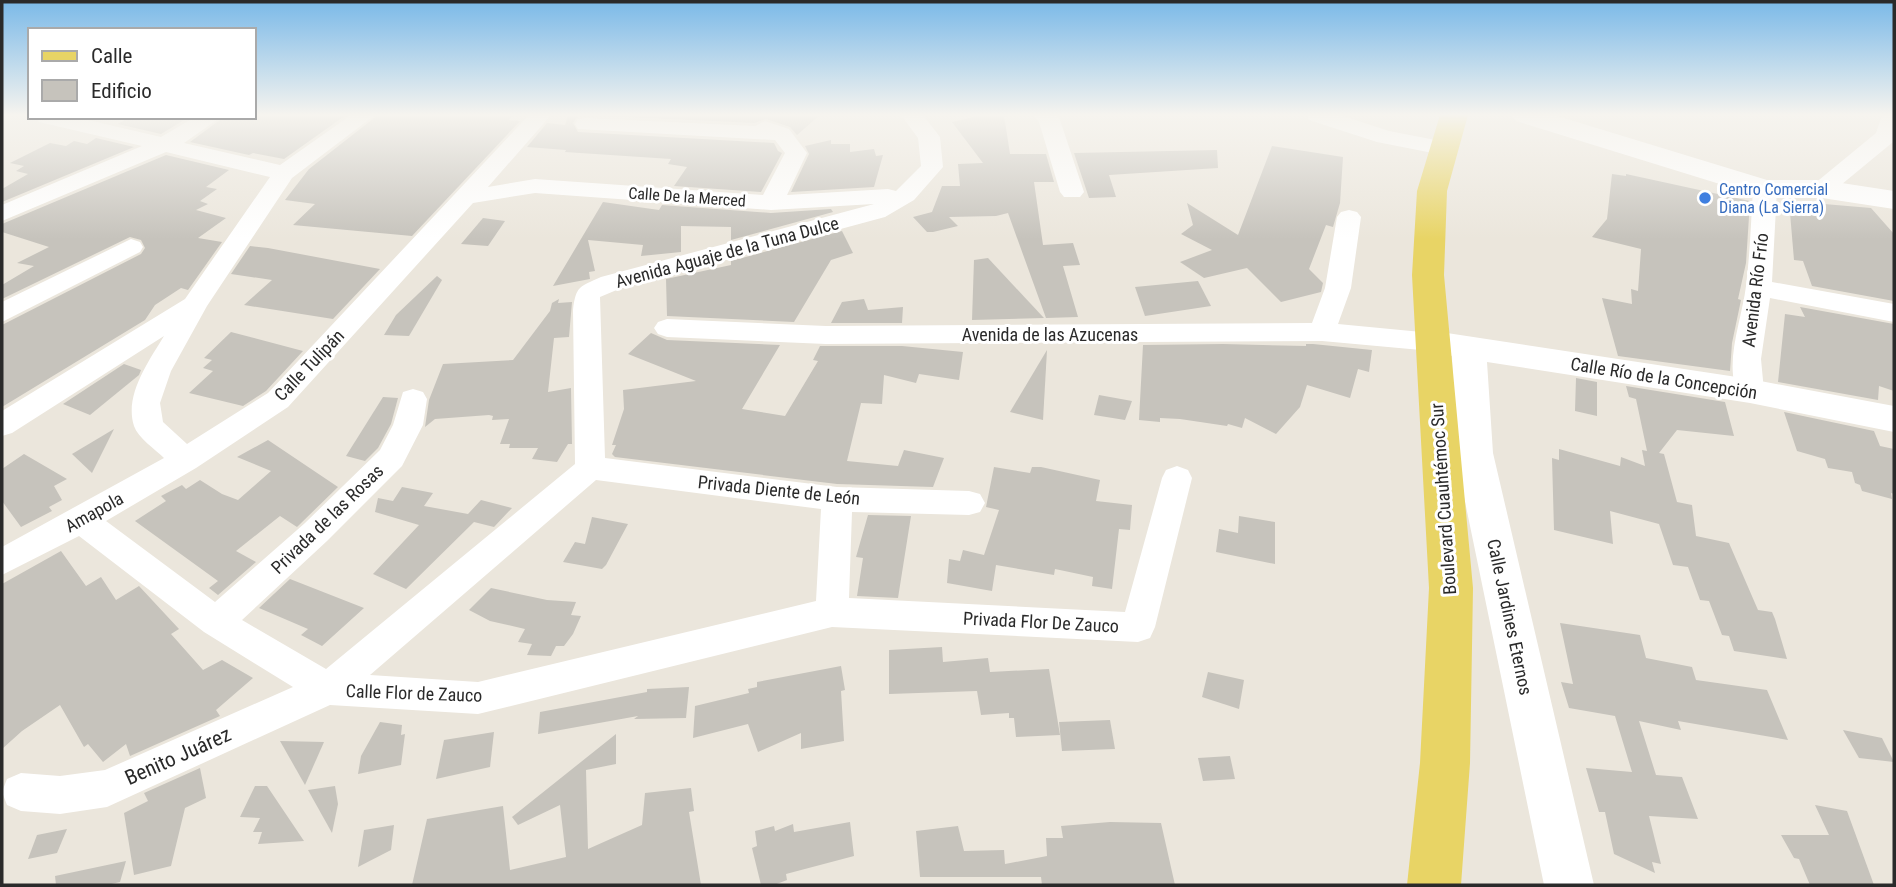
<svg xmlns="http://www.w3.org/2000/svg" width="1896" height="887" font-family="'Roboto Condensed',sans-serif">
  <rect width="100%" height="100%" fill="#ebe6dc"/>
  <g fill="#c6c3bc">
    <path d="M254,115H346L284,159L253,153L249,155L190,142L224,117Z"/>
    <path d="M378,115H513L509,120L520,121L412,236L293,225L315,204L285,200L309,169Z"/>
    <path d="M568,115H820L797,135L790,127L766,119L754,123L586,115L578,116L573,123L578,132L774,143L778,151L782,153L761,192L674,186L687,167L668,164L671,159L565,152L566,150L527,147L547,123L565,125Z"/>
    <path d="M983,115H1004L1010,154H1046L1054,182H1034L1043,245L1073,243L1080,265L1063,266L1078,317L1046,318L1008,213L996,216L949,217L958,226L933,232H927L913,217L932,212L942,186H960L958,164L983,163L952,122Z"/>
    <path d="M129,117H189L161,134L118,124Z"/>
    <path d="M96,138L134,147L2,202V189L28,174L16,171L24,166L10,163L50,143L66,146L74,141L87,144Z"/>
    <path d="M831,140V144H850V152L874,149L876,156L883,155L874,187L791,192L809,154L805,146Z"/>
    <path d="M1272,146L1343,157L1340,203L1333,227L1326,225L1309,269L1323,283L1321,292L1281,302L1247,268L1204,278L1180,262L1212,250L1181,234L1193,225L1187,203L1238,235Z"/>
    <path d="M1217,150L1218,168L1109,175L1116,197L1089,198L1074,153Z"/>
    <path d="M166,155L229,170L206,187L217,189L200,201L208,204L196,210L226,218L198,238L222,242L188,290L181,288L155,305L145,320L2,407V325L141,254L145,248L141,240L130,237L2,299V285L34,266L17,263L49,247L2,232V224Z"/>
    <path d="M1612,174L1626,176V174L1750,201L1746,263L1738,299L1741,300L1732,343L1730,371L1618,356L1602,298L1632,304L1631,289L1638,291L1641,249L1592,237L1607,219Z"/>
    <path d="M1789,201L1871,208L1894,234V301L1812,286L1803,261L1794,260Z"/>
    <path d="M603,202L659,210L662,205L771,213L831,209L833,212L731,240V227L681,226V252L641,256L643,245L588,240L595,271L589,272L590,279L553,286Z"/>
    <path d="M483,218L505,221L488,246L461,244Z"/>
    <path d="M842,231L853,253L831,260L794,322L667,316L666,279L731,265V261Z"/>
    <path d="M250,246L268,248L380,269L333,319L244,305L272,280L231,274Z"/>
    <path d="M988,258L1044,318L972,320L974,260Z"/>
    <path d="M437,276L442,280L409,336L384,335L396,315Z"/>
    <path d="M1198,281L1211,306L1145,316L1135,287Z"/>
    <path d="M559,299L558,303L572,302L569,337L554,338L548,392L571,388L572,444H568L557,462L532,459L538,448H509L510,444H500L509,419L492,420L493,416L489,415L435,419L425,427L429,400L443,364L513,360L550,311L552,303Z"/>
    <path d="M864,299L868,310L903,307L902,323H831L842,302Z"/>
    <path d="M1800,307L1894,324V391L1879,386L1878,400L1778,382L1785,314L1805,317Z"/>
    <path d="M231,332L303,351L266,391L243,406L189,393L213,371L203,368L212,360L204,358Z"/>
    <path d="M651,333L667,340L780,345L742,409L785,416L818,361L813,360L820,346H902L963,352L959,380L919,374L916,383L884,375L882,404L861,403L847,461L898,466L904,450L944,458L933,487L837,484L615,457L612,454L616,445H612L624,409L623,390L696,381L628,354Z"/>
    <path d="M1223,344L1306,346V344H1313L1372,350L1369,372L1358,369L1350,398L1307,385L1300,407L1276,434L1245,418L1242,428L1228,424L1227,426L1180,419L1160,418V422L1139,420L1143,345Z"/>
    <path d="M1047,350L1043,420L1010,412Z"/>
    <path d="M124,364L141,370L139,375L90,415L63,404Z"/>
    <path d="M1576,378L1597,382V416L1575,411Z"/>
    <path d="M1626,386L1725,402L1734,436L1677,430L1659,453L1664,454L1677,502L1692,505L1696,536L1729,543L1758,610L1772,612L1775,619L1787,659L1734,651L1729,636L1722,635L1709,601L1700,600L1688,567L1673,565L1659,524L1610,511L1613,544L1554,530L1552,458L1559,460V449L1620,466L1621,457L1645,466L1642,450L1647,451L1636,399L1629,397Z"/>
    <path d="M1099,395L1132,401L1125,420L1094,415Z"/>
    <path d="M383,397L398,398L391,424L378,448L365,461L346,456Z"/>
    <path d="M1784,412L1874,431L1880,446L1894,449V494L1891,493L1892,499L1862,491L1860,485L1855,483L1852,472L1828,468L1825,459L1797,451Z"/>
    <path d="M114,429L92,473L72,454Z"/>
    <path d="M268,440L338,487L297,527L280,516L236,551L256,562L218,595L209,588L218,581L135,521L166,501L161,496L182,485L186,489L200,480L222,494L238,500L271,471L237,457Z"/>
    <path d="M24,454L67,479L54,486L62,500L49,507L52,511L21,527L2,501V469Z"/>
    <path d="M994,467L1030,473L1032,467H1041L1100,480L1096,501L1132,505L1130,530L1119,529L1112,589L1092,586L1093,577L1055,569L1054,575L996,565L992,591L947,583L949,559L960,561L963,550L984,555L999,510L986,507Z"/>
    <path d="M402,487L433,493L424,506L468,514L481,500L512,508L494,527L474,522L406,589L373,574L419,525L375,512L378,498L393,501Z"/>
    <path d="M868,515L911,516L898,598L857,596L863,558L856,557Z"/>
    <path d="M1239,516L1275,522V564L1216,552L1219,529L1238,533Z"/>
    <path d="M592,517L628,524L606,565L602,569L563,562L575,542L585,544Z"/>
    <path d="M61,551L86,586L101,577L116,600L139,586L179,629L171,634L203,670L222,660L253,678L216,710L220,716L130,756L126,744L103,762L88,744L84,747L60,705L22,731L2,749V584Z"/>
    <path d="M290,579L364,608L322,646L301,635L308,629L259,608Z"/>
    <path d="M491,588L547,600L576,602L571,615L581,616L573,634L564,646H556L551,656L527,655L532,644L518,642L525,629L490,621L469,610Z"/>
    <path d="M1560,623L1640,635L1646,658L1692,667L1696,680L1767,690L1788,740L1678,721L1681,730L1639,721L1656,775L1682,777L1698,819L1649,816L1661,864L1652,862L1655,873L1614,854L1605,812H1599L1586,768L1632,772L1615,716L1569,708L1561,682L1573,684Z"/>
    <path d="M942,647L943,662L988,658L990,672L1049,669L1060,735L1016,737L1014,718H1009V713L981,715L977,691L889,694V650Z"/>
    <path d="M841,666L845,690L841,691L844,741L801,749V733L758,752L748,724L693,738L695,706L749,693L748,689L757,687V682Z"/>
    <path d="M1208,672L1244,680L1239,709L1202,697Z"/>
    <path d="M689,687L686,718L634,719L638,716L538,734L540,712L647,692V689Z"/>
    <path d="M1110,720L1115,749L1062,751L1059,722Z"/>
    <path d="M380,722L402,725L401,735L405,734L401,765L358,774L361,756Z"/>
    <path d="M1843,730L1882,738L1894,762L1859,758Z"/>
    <path d="M494,732L490,767L436,779L444,740Z"/>
    <path d="M616,734V764L586,770L588,849L642,825L645,793L691,788L694,811L689,812L701,885H412L427,819L503,806L510,870L566,857L560,805L518,825L512,817Z"/>
    <path d="M280,741L324,742L305,785Z"/>
    <path d="M1230,756L1235,779L1203,781L1198,758Z"/>
    <path d="M200,768L206,798L185,808L171,866L134,875L124,813L148,801L144,793Z"/>
    <path d="M255,786H267L304,841L258,844L262,832H253L260,818L240,817Z"/>
    <path d="M335,786L338,804L332,833L308,790Z"/>
    <path d="M1815,805L1847,811L1874,885H1810L1799,859L1794,858L1781,835H1829Z"/>
    <path d="M850,822L854,856L786,874L787,880L774,885H761L752,848L757,846L755,831L774,826L775,831L793,824L794,832Z"/>
    <path d="M1110,822L1161,823L1175,885H1042L1041,877H920L916,831L958,826L964,851L1004,850L1005,864L1047,856L1046,838H1063L1061,826Z"/>
    <path d="M394,825L391,850L358,867L364,830Z"/>
    <path d="M67,829L57,853L28,859L37,835Z"/>
    <path d="M126,861L120,882L107,885H56L55,876Z"/>
  </g>
  <g fill="none" stroke-linecap="round" stroke-linejoin="round">
    <g fill="#fff" fill-rule="evenodd">
      <path d="M351,115H375L292,178L207,306L171,371L160,403L163,422L187,444L268,393L529,115H551L488,187L535,179L763,195L785,153L775,140L578,129L575,124L578,119L586,118L755,126L765,121L789,129L807,153L787,195L888,189L896,191L921,166L918,138L901,115H923L940,137L943,167L914,200L885,217L619,289L600,297L605,458L837,487L969,491L980,494L985,503L980,512L969,515L852,512L849,598L1125,612L1162,478L1166,470L1177,466L1188,470L1192,478L1155,627L1150,638L1138,642L832,627L478,714L330,705L107,807L60,814L21,811L7,805L2,792L7,779L21,773L60,776L105,770L293,687L204,632L79,536L2,575V547L164,458C155,449 138,438 134,426C124,395 149,361 164,336L12,433L2,436V411L185,299L270,177L166,152L2,221V205L142,146L39,122L37,117H75L161,137L195,117H221L184,143L280,165ZM535,193L771,210L874,204L601,277C579,287 576,286 573,310L575,464L326,669L242,620L327,541L402,466L423,425L427,399L423,392L413,389L403,392L393,425L380,450L305,523L215,602L106,521L196,468L288,407L473,203ZM596,480L821,509L816,601L478,682L370,675Z"/>
      <path d="M1034,115H1056L1060,120L1084,192L1080,197H1064L1060,192L1039,122Z"/>
      <path d="M1307,115H1340L1389,131L1451,143L1454,148L1451,153L1443,155L1377,142L1309,120Z"/>
      <path d="M1882,115H1894L1893,142L1830,194H1814L1810,189L1814,184L1876,133Z"/>
      <path d="M1765,182L1773,184L1777,189L1772,282L1894,304V322L1770,298L1761,359L1764,391L1760,398L1750,401L1740,398C1722,367 1742,320 1746,286C1750,254 1751,221 1753,189L1757,184Z"/>
      <path d="M1349,210L1357,212L1361,217L1351,288L1338,324L1432,333L1442,335L1446,342L1442,349L1432,351L1322,341L826,344L667,337L658,334L654,328L658,322L667,319L826,326L1312,323L1325,288L1337,217L1341,212Z"/>
      <path d="M131,239L140,242L143,247L140,252L2,322V302Z"/>
    </g>
    <g fill="#fff" fill-rule="evenodd">
      <path d="M1512,115H1554L1767,180H1822L1894,191V209L1822,198H1765L1516,121Z"/>
      <path d="M1447,333L1750,379L1894,406V432L1750,403L1487,362L1493,453L1594,885H1544L1455,453L1452,356L1435,352L1430,344L1435,336Z"/>
    </g>
    <path fill="#e8d465" fill-rule="evenodd" d="M1440,115H1468L1447,191L1444,275L1473,588L1470,763L1461,885H1407L1420,763L1429,588L1412,275L1417,191Z"/>
  </g>
  <linearGradient id="sky" x2="0" y2="1"><stop stop-color="#7ab9e8"/><stop offset="0.48" stop-color="#f6f4ef"/><stop offset="1" stop-color="#f6f4ef" stop-opacity="0"/></linearGradient>
  <rect width="1896" height="239" fill="url(#sky)"/>
  <circle fill="#3f7fe0" stroke="#fff" stroke-width="2.5" cx="1705" cy="198" r="7"/>
  <g text-anchor="middle" dominant-baseline="central" stroke-width="6" stroke-linejoin="round" paint-order="stroke">
    <g font-size="16" fill="#366cbe" stroke="#fff" text-anchor="start">
      <text x="1719" y="189">Centro Comercial<tspan x="1719" dy="18">Diana (La Sierra)</tspan></text>
    </g>
    <g font-size="16" fill="#2a2a2a" stroke="#fff">
      <text transform="translate(687 197) rotate(4)">Calle De la Merced</text>
    </g>
    <g font-size="18" fill="#2a2a2a" stroke="#fff">
      <text transform="translate(727 252) rotate(-15)">Avenida Aguaje de la Tuna Dulce</text>
      <text transform="translate(1755 290) rotate(-83)">Avenida Río Frío</text>
      <text x="1050" y="334">Avenida de las Azucenas</text>
      <text transform="translate(309 365) rotate(-46)">Calle Tulipán</text>
      <text transform="translate(1664 378) rotate(9)">Calle Río de la Concepción</text>
      <text transform="translate(779 490) rotate(6)">Privada Diente de León</text>
      <text transform="translate(1443 499) rotate(-94)">Boulevard Cuauhtémoc Sur</text>
      <text transform="translate(94 512) rotate(-29)">Amapola</text>
      <text transform="translate(327 519) rotate(-44)">Privada de las Rosas</text>
      <text transform="translate(1510 617) rotate(78)">Calle Jardines Eternos</text>
      <text transform="translate(1041 622) rotate(3)">Privada Flor De Zauco</text>
      <text transform="translate(414 693) rotate(2)">Calle Flor de Zauco</text>
    </g>
    <g font-size="21" fill="#2a2a2a" stroke="#fff">
      <text transform="translate(178 756) rotate(-24)">Benito Juárez</text>
    </g>
  </g>
  <rect width="1896" height="887" fill="none" stroke="#2a2a2a" stroke-width="7"/>
  <rect x="28" y="28" width="228" height="91" fill="#ffffff" stroke="#aaaaaa" stroke-width="2"/>
  <rect x="42" y="51" width="35" height="10" fill="#e8d465" stroke="#aaaaaa" stroke-width="2"/>
  <text x="91" y="63" font-size="21" fill="#2a2a2a">Calle</text>
  <rect x="42" y="80" width="35" height="21" fill="#c6c3bc" stroke="#aaaaaa" stroke-width="2"/>
  <text x="91" y="98" font-size="21" fill="#2a2a2a">Edificio</text>
</svg>
